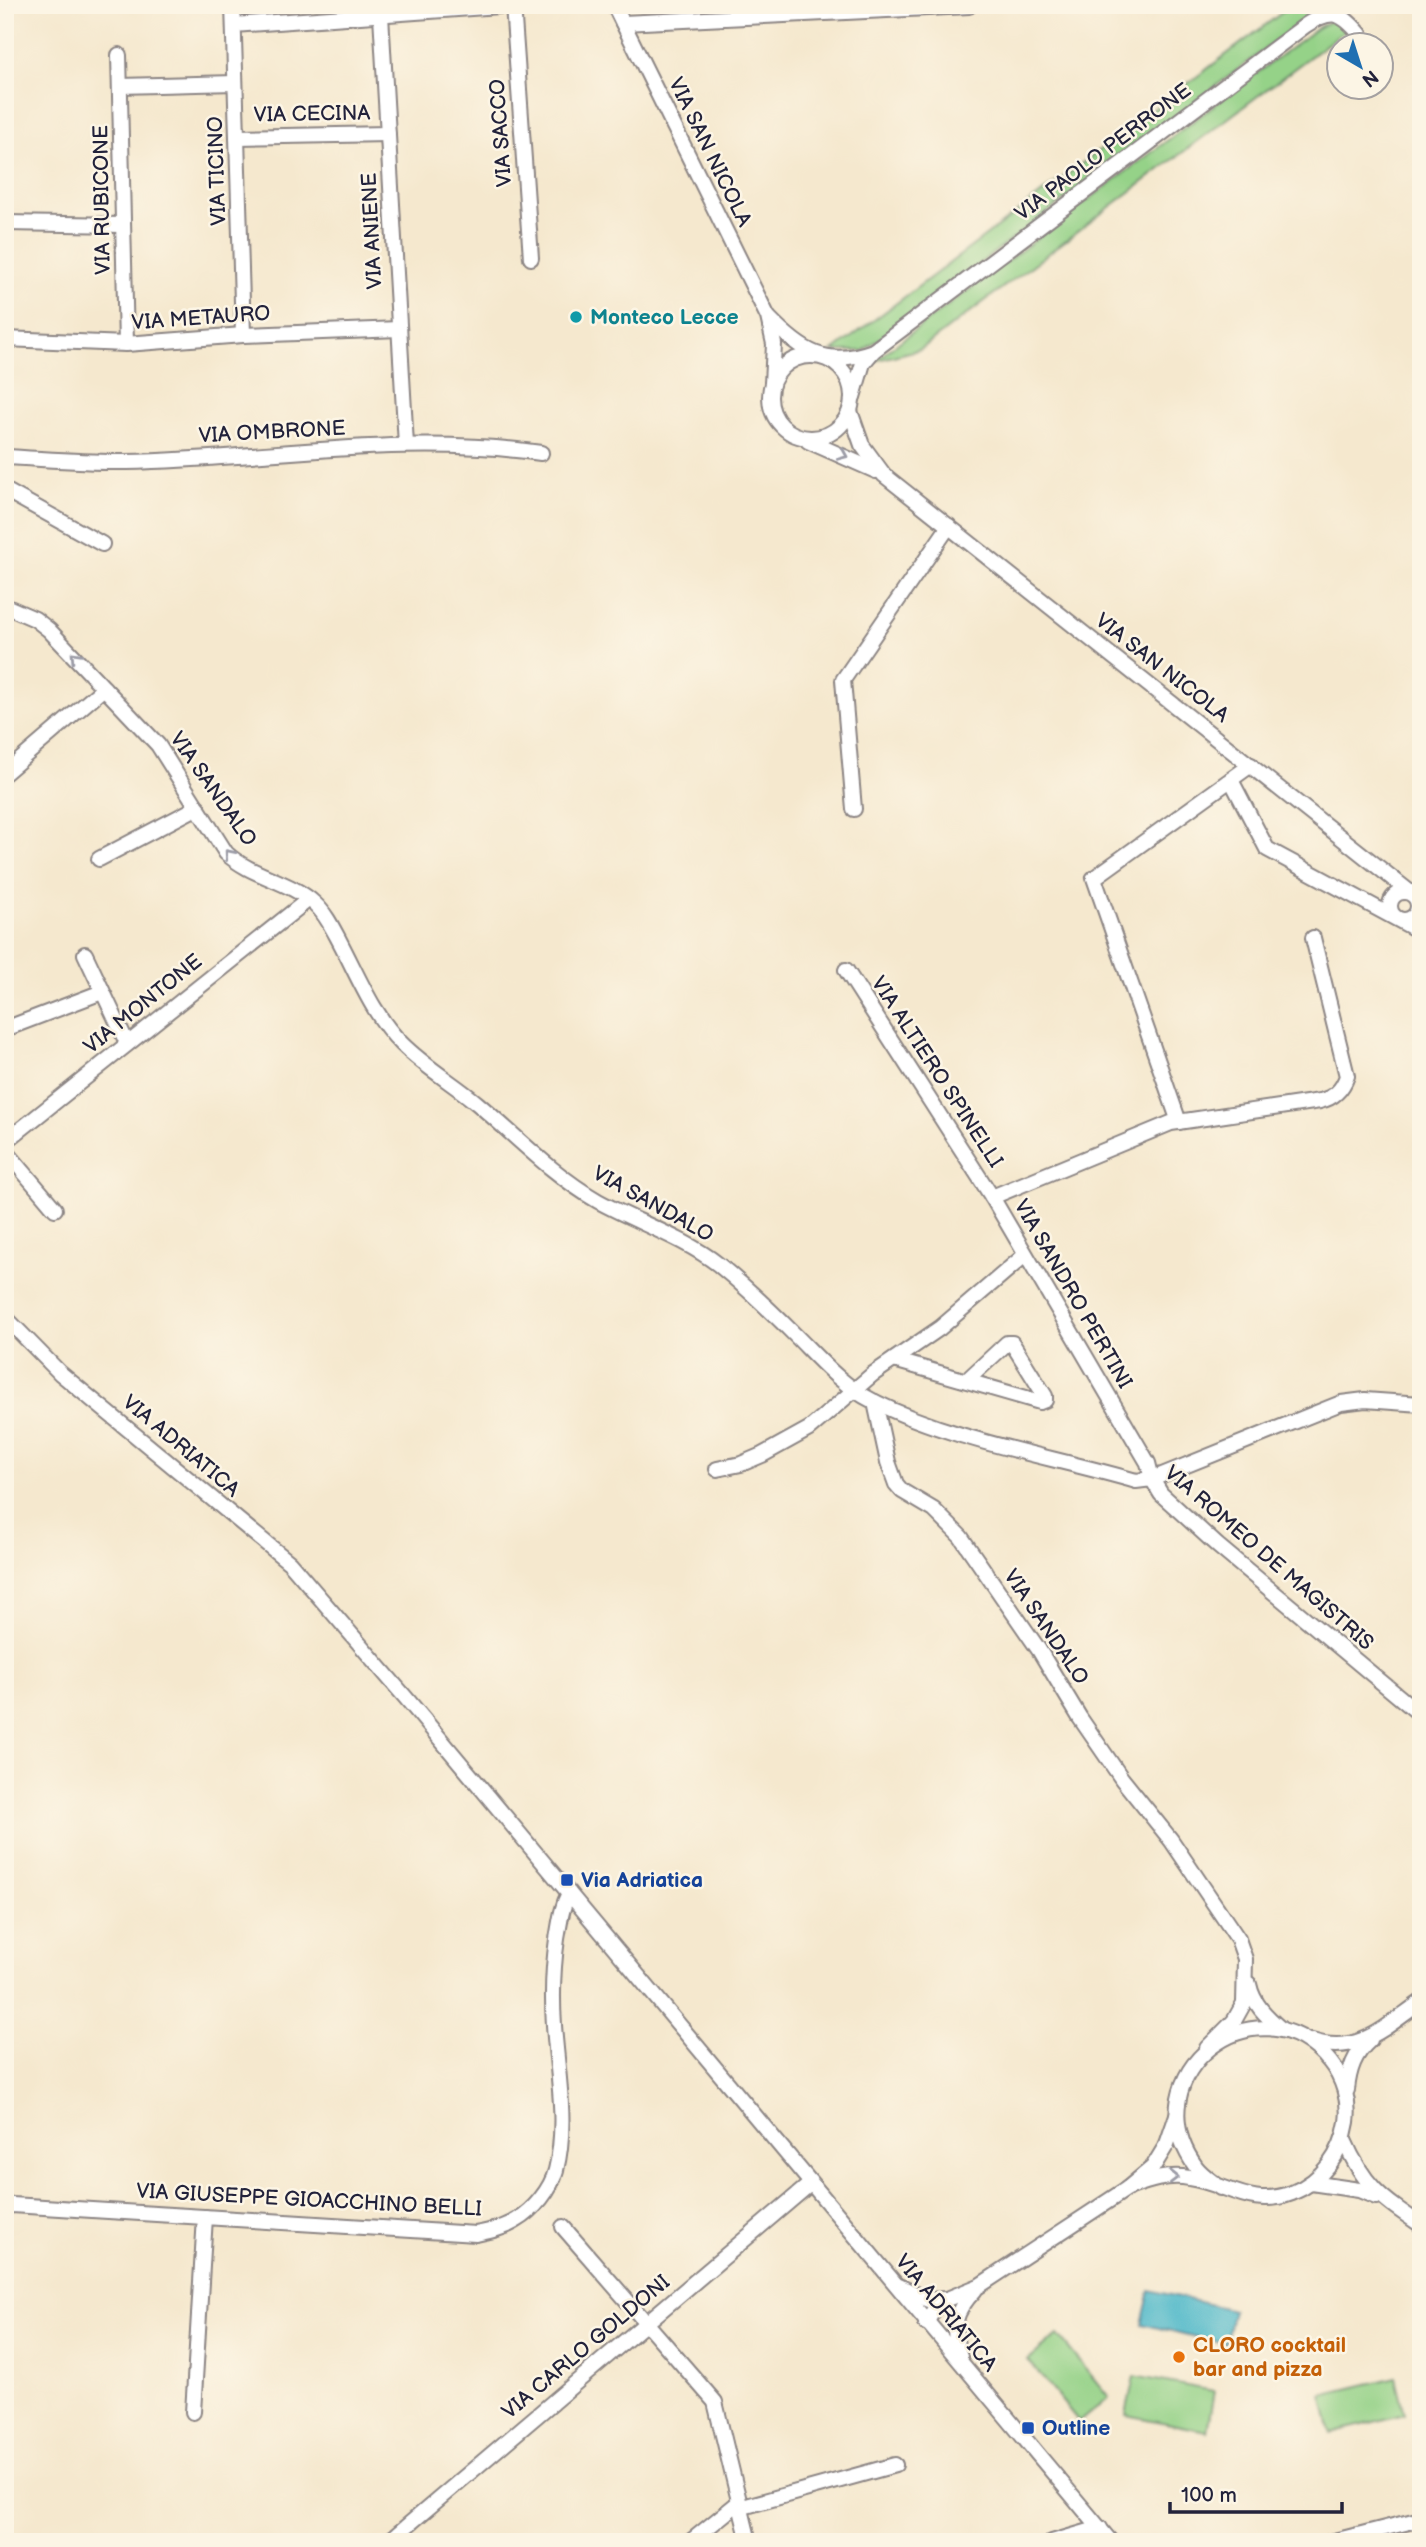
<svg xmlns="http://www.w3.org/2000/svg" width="1426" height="2547" font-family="'Balsamiq Sans',sans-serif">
  <rect width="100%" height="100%" fill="#fcf5e5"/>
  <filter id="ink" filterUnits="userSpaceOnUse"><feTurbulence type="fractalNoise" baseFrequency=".0143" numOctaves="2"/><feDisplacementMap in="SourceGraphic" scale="14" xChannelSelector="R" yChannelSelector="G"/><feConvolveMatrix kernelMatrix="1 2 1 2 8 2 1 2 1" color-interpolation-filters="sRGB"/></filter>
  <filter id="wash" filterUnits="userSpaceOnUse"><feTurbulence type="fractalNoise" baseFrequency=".00686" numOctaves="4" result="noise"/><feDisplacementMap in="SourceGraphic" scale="28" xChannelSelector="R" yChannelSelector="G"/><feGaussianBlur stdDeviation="1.57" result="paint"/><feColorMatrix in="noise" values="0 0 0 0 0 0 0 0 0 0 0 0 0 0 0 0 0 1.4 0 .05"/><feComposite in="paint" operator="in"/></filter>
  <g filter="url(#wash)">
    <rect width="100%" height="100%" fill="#f5e8ce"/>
    <g fill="#95d288" stroke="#5c7a62" stroke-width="2">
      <path d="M1292,5H1355L1347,11C1332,5 1322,8 1308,17L863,351H833Z"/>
      <path d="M1330,21L1337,22L1347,29L921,349L874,361L1317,28Z"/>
      <path d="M1058,2335L1109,2397L1079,2422L1028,2360Z"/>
      <path d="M1134,2376L1214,2391L1207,2431L1126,2415Z"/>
      <path d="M1396,2377L1405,2414L1331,2433L1322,2395Z"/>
    </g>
    <path fill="#4db8c9" stroke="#386d82" stroke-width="2" d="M1150,2290L1233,2310L1225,2344L1142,2324Z"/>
  </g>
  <g filter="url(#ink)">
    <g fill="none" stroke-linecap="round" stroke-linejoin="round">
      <defs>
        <g id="minor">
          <path d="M233,5L243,335"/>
          <path d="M513,5L531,258"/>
          <path d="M614,5L768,317L774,344L772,384"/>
          <path d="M381,15L406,445"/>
          <path d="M623,23L969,6"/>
          <path d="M234,25L513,5"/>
          <path d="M119,55L126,344"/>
          <path d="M120,86L235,83"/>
          <path d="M237,137L388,134"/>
          <path d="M5,223L123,225"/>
          <path d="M769,318C802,352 826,368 873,351"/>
          <path d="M5,339L126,344L243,335L399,329"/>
          <circle cx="811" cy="397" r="41"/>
          <path d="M853,397L863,363L873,351L1306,25C1332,9 1340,11 1360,34"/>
          <path d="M850,411L862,445L884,475L1421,901"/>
          <path d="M808,441L876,471"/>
          <path d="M5,457C46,459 87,463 127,462C266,459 403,433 541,453"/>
          <path d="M5,490L102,544"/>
          <path d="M5,606L35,619L49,630L158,745L226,853C252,877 289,880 315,904C326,914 333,929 340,942C358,976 374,1017 402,1044C425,1067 453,1083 478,1104C517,1137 553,1175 598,1201C638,1223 683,1237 719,1265C746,1287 771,1311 795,1335C819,1359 842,1386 873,1401C953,1441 1050,1456 1136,1481L1152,1479L1161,1494L1218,1546L1421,1715"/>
          <path d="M5,773L104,688"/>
          <path d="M1231,780L1267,849L1421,932"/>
          <path d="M854,809L843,680L949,526"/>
          <path d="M99,859L198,807"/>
          <circle cx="1404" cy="906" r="14"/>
          <path d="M1313,938L1347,1076C1342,1090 1334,1098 1320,1101L1171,1123L992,1197L1148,1463L1152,1479L1341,1403L1365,1400L1421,1404"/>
          <path d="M85,954L127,1043"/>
          <path d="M846,970L992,1197"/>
          <path d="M5,1029L102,992"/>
          <path d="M1179,1122L1094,878L1251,765"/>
          <path d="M5,1142L309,899"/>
          <path d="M5,1150L55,1209"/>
          <path d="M5,1317L60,1373L290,1563L406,1698L1111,2542"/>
          <path d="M894,1360L1040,1402L1045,1400V1396L1012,1343H1007L966,1381"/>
          <path d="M875,1402L888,1462L896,1484L902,1491L934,1510L961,1537L1039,1650L1080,1718L1122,1779L1171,1840L1238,1939L1245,1959L1244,2003L1234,2021L1207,2048"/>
          <path d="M717,1469L741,1464L762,1455L809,1429L873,1374L940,1328L1025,1255"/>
          <path d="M1249,1984C1253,2004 1266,2016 1282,2030"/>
          <path d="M1312,2041C1358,2056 1385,2027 1421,2002"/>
          <path d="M1347,2090C1349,2070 1354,2054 1370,2040"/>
          <path d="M1344,2140C1364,2186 1380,2197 1421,2225"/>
          <path d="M1311,2183L1359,2190L1376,2197"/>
          <path d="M1128,2188C1148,2181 1167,2174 1189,2178C1226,2183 1251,2209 1292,2193C1322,2181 1342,2154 1347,2122C1350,2101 1343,2078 1330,2062C1259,1974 1129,2075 1196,2167C1202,2175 1212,2181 1220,2188"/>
          <path d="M5,2207L12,2205L476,2234C490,2231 505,2228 517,2220C534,2210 551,2189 556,2170C568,2123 557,2072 554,2025C552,1997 553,1967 557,1939C560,1923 561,1908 569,1893"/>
          <path d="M563,2227L715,2402L749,2542"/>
          <path d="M899,2286L928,2300L946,2299"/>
          <path d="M926,2323L935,2308L947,2299L979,2286L1128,2188L1153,2167L1167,2144L1177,2115"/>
          <path d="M960,2357C951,2327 953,2313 975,2290"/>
          <path d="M193,2412L205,2217"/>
          <path d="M739,2508L895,2465"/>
          <path d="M388,2542L810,2184"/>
          <path d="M690,2542L738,2503"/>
          <path d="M1052,2542L1100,2528"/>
          <path d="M1330,2542L1421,2519"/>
        </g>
      </defs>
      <use href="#minor" stroke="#8c8584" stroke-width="18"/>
      <use href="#minor" stroke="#fff" stroke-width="14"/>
    </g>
    <defs><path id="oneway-chevron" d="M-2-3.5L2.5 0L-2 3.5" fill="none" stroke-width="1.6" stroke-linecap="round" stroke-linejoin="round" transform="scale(1.75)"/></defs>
    <g stroke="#9c9ca7">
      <use href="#oneway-chevron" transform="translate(843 455) rotate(23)"/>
      <use href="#oneway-chevron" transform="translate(75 656) rotate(-133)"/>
      <use href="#oneway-chevron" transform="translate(229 854) rotate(-131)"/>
      <use href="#oneway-chevron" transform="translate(1174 2177) rotate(1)"/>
    </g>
  </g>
  <circle fill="#0f9aa8" stroke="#fcf5e5" stroke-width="2.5" cx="576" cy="317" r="7"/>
  <g fill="#1a4fb4" stroke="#fcf5e5" stroke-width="2.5">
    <rect x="560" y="1873" width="14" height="14" rx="3.5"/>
    <rect x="1021" y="2421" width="14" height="14" rx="3.5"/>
  </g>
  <circle fill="#e8710a" stroke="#fcf5e5" stroke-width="2.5" cx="1179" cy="2357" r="7"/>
  <g text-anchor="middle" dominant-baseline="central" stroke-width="5" stroke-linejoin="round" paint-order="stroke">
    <g font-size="21" fill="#22223b" stroke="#fcf5e5">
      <text transform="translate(312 114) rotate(-1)">VIA CECINA</text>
      <text transform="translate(501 133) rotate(-94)">VIA SACCO</text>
      <text transform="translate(710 152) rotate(64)">VIA SAN NICOLA</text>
      <text transform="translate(1103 152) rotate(-37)">VIA PAOLO PERRONE</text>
      <text transform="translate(217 171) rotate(-92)">VIA TICINO</text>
      <text transform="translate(102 200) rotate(-91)">VIA RUBICONE</text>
      <text transform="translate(372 231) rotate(-93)">VIA ANIENE</text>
      <text transform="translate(201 318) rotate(-4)">VIA METAURO</text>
      <text transform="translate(272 432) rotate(-3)">VIA OMBRONE</text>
      <text transform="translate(1162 668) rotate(38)">VIA SAN NICOLA</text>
      <text transform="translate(213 789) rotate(55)">VIA SANDALO</text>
      <text transform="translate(143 1004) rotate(-39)">VIA MONTONE</text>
      <text transform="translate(937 1072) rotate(57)">VIA ALTIERO SPINELLI</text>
      <text transform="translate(653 1204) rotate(29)">VIA SANDALO</text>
      <text transform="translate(1073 1294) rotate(60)">VIA SANDRO PERTINI</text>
      <text transform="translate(181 1446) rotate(40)">VIA ADRIATICA</text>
      <text transform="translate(1269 1558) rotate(41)">VIA ROMEO DE MAGISTRIS</text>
      <text transform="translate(1046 1627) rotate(56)">VIA SANDALO</text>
      <text transform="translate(309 2200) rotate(3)">VIA GIUSEPPE GIOACCHINO BELLI</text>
      <text transform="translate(946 2313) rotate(50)">VIA ADRIATICA</text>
      <text transform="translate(586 2347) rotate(-40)">VIA CARLO GOLDONI</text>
    </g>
    <g font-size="21" font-weight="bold" fill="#0d838f" stroke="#fcf5e5" text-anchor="start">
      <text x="590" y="317">Monteco Lecce</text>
    </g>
    <g font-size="21" font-weight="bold" fill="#164399" stroke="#fcf5e5" text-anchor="start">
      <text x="581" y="1880">Via Adriatica</text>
      <text x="1042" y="2428">Outline</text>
    </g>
    <g font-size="21" font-weight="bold" fill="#c56008" stroke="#fcf5e5" text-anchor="start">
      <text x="1193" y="2345">CLORO cocktail<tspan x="1193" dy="24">bar and pizza</tspan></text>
    </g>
  </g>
  <rect width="1426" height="2547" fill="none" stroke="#fcf5e5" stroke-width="28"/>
  <g transform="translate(1360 66) rotate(141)"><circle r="33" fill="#fcf5e5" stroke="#a5a1a1" stroke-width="2"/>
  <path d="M0-5L12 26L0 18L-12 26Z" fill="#1f6fb2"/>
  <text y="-10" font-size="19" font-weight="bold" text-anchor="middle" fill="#22223b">N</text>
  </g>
  <path d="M1170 2502v10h172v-10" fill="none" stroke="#22223b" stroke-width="3.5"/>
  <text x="1181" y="2502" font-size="21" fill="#22223b" stroke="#fcf5e5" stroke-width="5" paint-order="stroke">100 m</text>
</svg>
